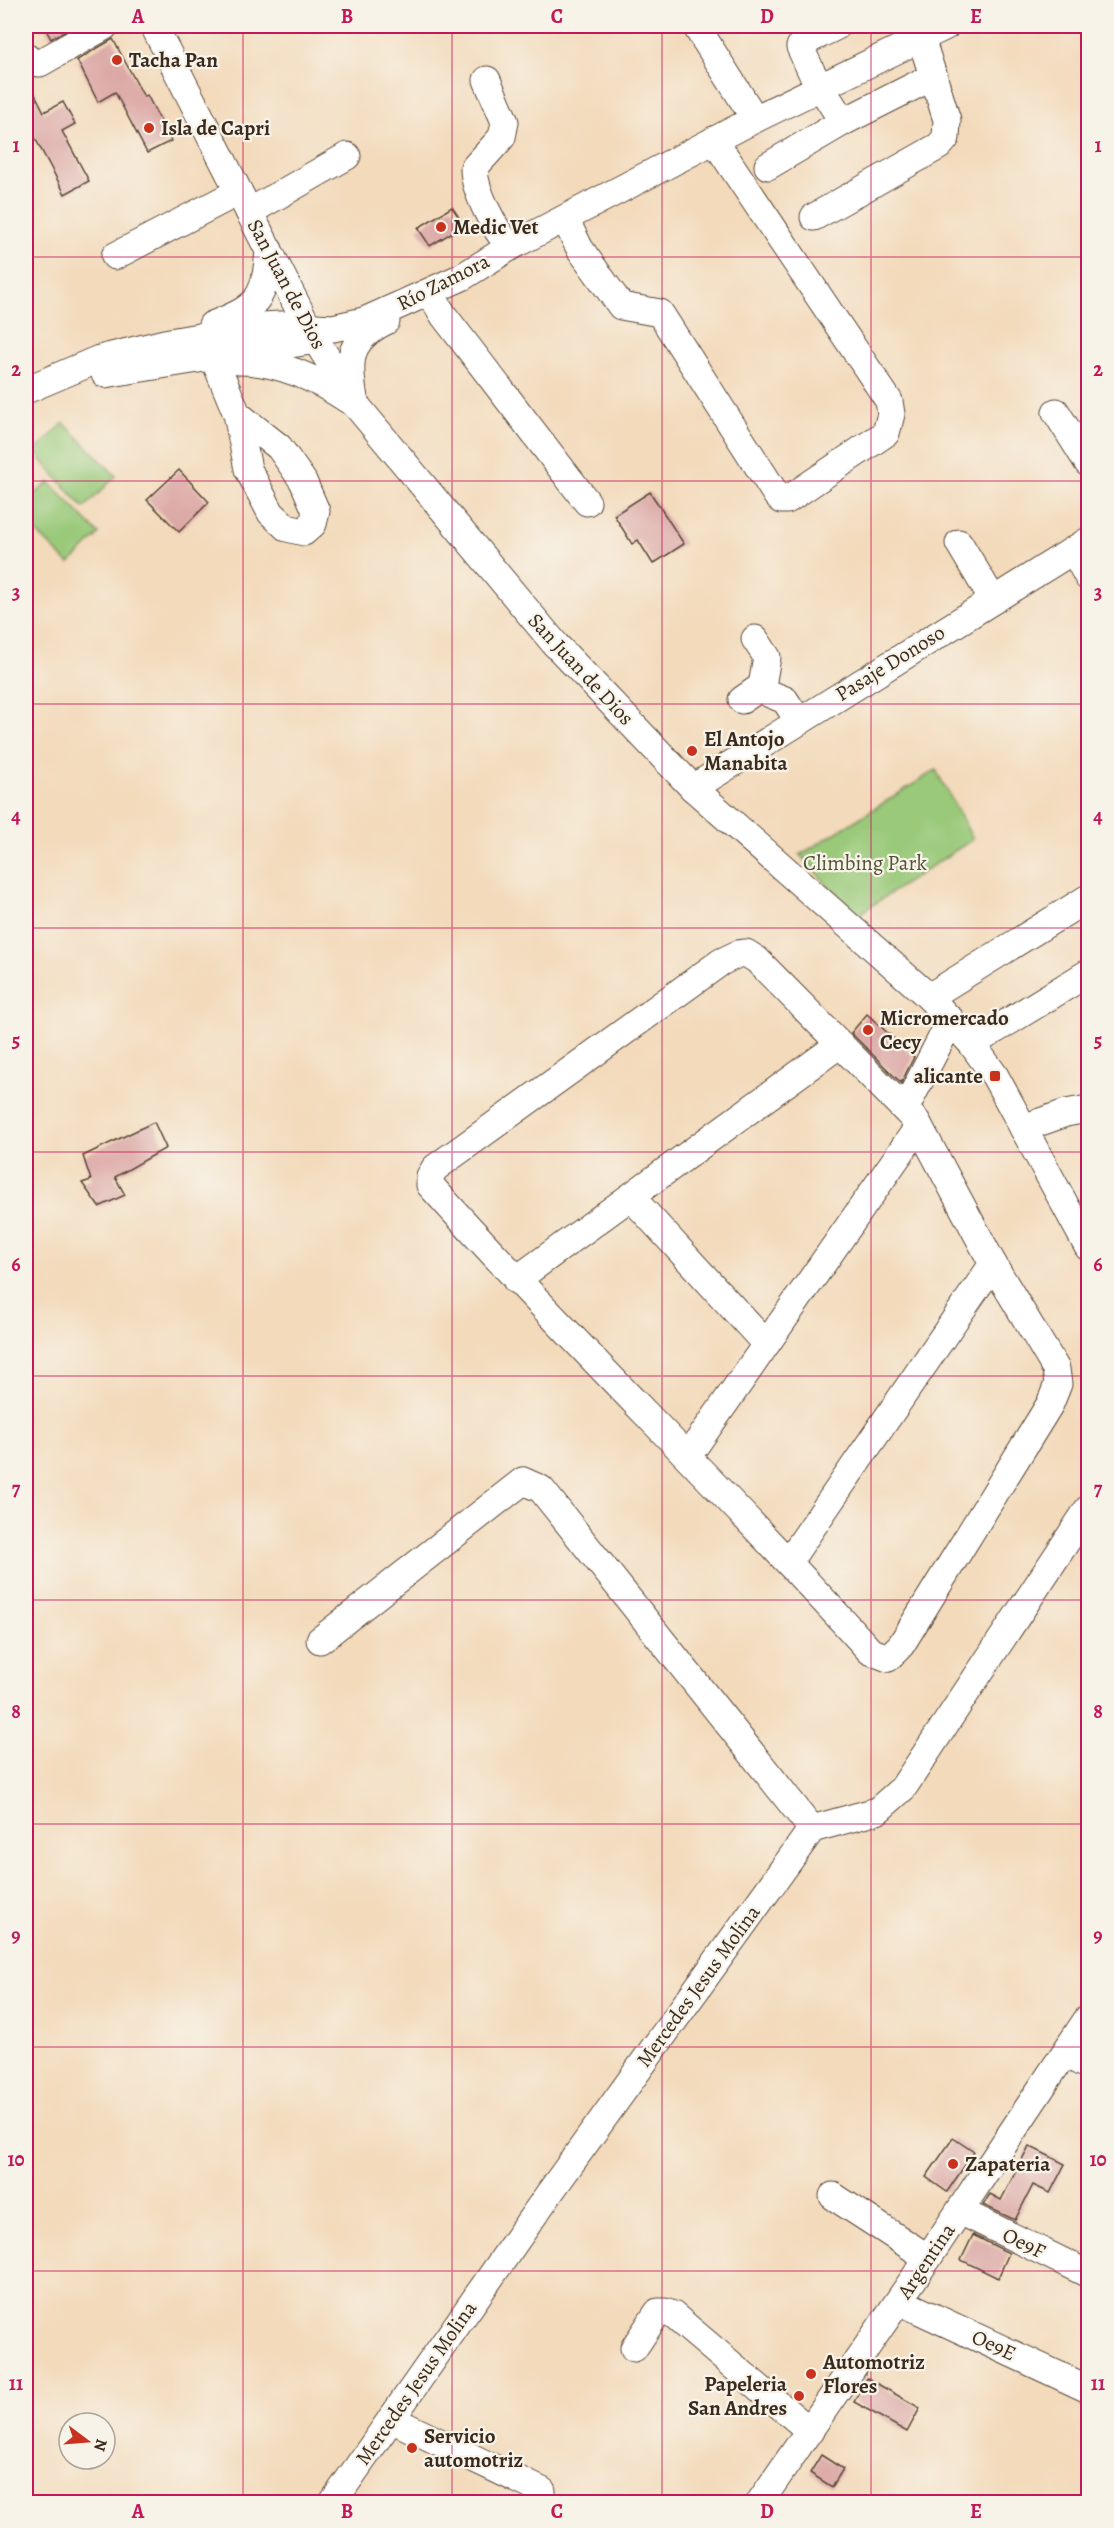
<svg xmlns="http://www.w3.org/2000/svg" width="1114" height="2528" font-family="Alegreya,serif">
  <rect width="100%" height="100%" fill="#f7f3e8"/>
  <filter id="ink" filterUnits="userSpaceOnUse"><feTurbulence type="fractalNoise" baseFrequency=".0167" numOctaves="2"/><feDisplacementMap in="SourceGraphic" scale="12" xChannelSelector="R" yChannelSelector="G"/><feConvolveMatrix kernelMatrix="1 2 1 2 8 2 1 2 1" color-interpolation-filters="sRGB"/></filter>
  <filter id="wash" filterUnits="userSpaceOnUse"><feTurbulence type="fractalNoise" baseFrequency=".008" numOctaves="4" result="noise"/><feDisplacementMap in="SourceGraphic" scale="24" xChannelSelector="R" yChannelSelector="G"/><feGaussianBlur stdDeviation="1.35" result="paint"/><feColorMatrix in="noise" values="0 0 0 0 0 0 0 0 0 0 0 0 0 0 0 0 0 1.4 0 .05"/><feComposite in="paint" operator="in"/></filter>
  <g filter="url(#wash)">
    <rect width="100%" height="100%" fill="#f3dabb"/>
    <g fill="#99c979" stroke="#6a7a4c" stroke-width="1.5">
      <path d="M64,423L116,476L84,508L34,452Z"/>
      <path d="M49,482L99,534L69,564L26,522V502Z"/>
      <path d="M936,770L973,839L856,916L800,855Z"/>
    </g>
    <g id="blocks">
      <g fill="#dca8a6">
        <path d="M44,26H74L51,39Z"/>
        <path d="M113,39L144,97L147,95L171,141L147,153L115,92L98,102L77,60Z"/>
        <path d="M26,76L44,112L63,102L75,124L62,131L89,181L65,194L35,138L26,143Z"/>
        <path d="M452,207L464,225L430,246L418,228Z"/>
        <path d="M179,470L209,502L179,532L147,500Z"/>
        <path d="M650,492L684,544L653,564L638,540L632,544L614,515Z"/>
        <path d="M867,1014L914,1057L901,1083L851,1033Z"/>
        <path d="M154,1122L166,1148L115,1177L125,1195L99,1207L82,1183L91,1180L83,1156Z"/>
        <path d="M953,2138L974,2152L947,2192L926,2177Z"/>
        <path d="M1029,2146L1065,2164L1050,2193L1033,2185L1015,2220L983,2205L990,2194L1001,2200Z"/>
        <path d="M973,2235L1009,2253L998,2278L961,2260Z"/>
        <path d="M867,2378L920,2408L907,2432L854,2402Z"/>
        <path d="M821,2455L843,2469L832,2487L810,2473Z"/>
      </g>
    </g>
  </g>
  <g filter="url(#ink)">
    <use href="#blocks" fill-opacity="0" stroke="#574436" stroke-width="1.5"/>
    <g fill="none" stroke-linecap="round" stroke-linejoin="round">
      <defs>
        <g id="minor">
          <path d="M154,26L308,327L356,405L555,644L693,788L929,997L972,1044L995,1076L1088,1247"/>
          <path d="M696,26L755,119"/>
          <path d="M837,26L802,43L800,47L812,73L843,122"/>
          <path d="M26,57L32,62L40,63L105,26"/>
          <path d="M487,80L505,122L502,137L474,168C474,191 495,230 510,247"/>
          <path d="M768,166L843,122L934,76"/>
          <path d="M249,212L347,156"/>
          <path d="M814,217L939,146L946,138L947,120L921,38"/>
          <path d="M565,219L580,249L621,306L660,313L777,496L781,500H787L886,433L891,414L889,401L714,140"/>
          <path d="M115,256L238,192"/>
          <path d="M433,298L444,316L587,502"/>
          <path d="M212,325C258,307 265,300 269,250"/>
          <path d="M215,361L237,414L248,469L271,513L287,528L304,532L313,524L316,511L303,481L279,447L237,414"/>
          <path d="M239,361C280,361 317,379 350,401"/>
          <path d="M105,374L316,340"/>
          <path d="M26,390L99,359L164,343L262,326L281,325L333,328L364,321L462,277L510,247L755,119L946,26"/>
          <path d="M354,398C347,359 348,340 386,321"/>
          <path d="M1056,412L1088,463"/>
          <path d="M959,543L993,600"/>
          <path d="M1078,548L1081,564L1088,577"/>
          <path d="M755,639L767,657L762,686L770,694L785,700L798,720"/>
          <path d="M742,700L762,686"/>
          <path d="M693,788L1088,541"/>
          <path d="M746,953L757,960L917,1122L993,1264L1056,1369L1058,1384L1050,1404L901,1645L888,1658L870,1651C727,1492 573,1344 430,1185V1176L435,1168L721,962L738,954Z"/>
          <path d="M929,997L1088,898"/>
          <path d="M972,1044L1088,973"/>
          <path d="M905,1109L951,1020"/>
          <path d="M1023,1128L1066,1113L1088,1109"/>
          <path d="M631,1197L766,1344"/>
          <path d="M516,1280L840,1044"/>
          <path d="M688,1456L919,1126"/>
          <path d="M789,1561L993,1264"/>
          <path d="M320,1640L523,1481L541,1489L812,1829"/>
          <path d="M1065,2054L1088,2066"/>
          <path d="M833,2196L928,2258"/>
          <path d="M960,2211L1088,2274"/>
          <path d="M899,2301L1088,2389"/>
          <path d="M634,2348L658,2312H665L673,2315L810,2431"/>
          <path d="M391,2419L542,2491"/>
          <path d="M333,2502L548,2195L812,1829L877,1811L903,1788L1088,1509"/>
          <path d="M760,2502L928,2258L1088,2018"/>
        </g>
      </defs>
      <use href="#minor" stroke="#574436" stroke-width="29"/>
      <use href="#minor" stroke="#fff" stroke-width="27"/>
    </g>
  </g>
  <path fill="none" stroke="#c2185b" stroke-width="1.5" stroke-opacity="0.55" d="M243,26V2502M452,26V2502M662,26V2502M871,26V2502M26,257H1088M26,481H1088M26,704H1088M26,928H1088M26,1152H1088M26,1376H1088M26,1600H1088M26,1824H1088M26,2047H1088M26,2271H1088"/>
  <g fill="#c8321e" stroke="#f7f3e8" stroke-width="2">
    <circle cx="117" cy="60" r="6"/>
    <circle cx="149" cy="128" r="6"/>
    <circle cx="441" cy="227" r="6"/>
    <circle cx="692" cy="751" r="6"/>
    <circle cx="868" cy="1030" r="6"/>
    <rect x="989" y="1070" width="12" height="12" rx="3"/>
    <circle cx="953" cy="2164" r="6"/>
    <circle cx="811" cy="2374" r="6"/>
    <circle cx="799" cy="2396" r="6"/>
    <circle cx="412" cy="2448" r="6"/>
  </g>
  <g text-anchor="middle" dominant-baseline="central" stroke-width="4.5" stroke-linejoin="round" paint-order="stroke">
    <g font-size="21" font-weight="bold" fill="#3b2a1e" stroke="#f7f3e8" text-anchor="start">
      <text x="129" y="60">Tacha Pan</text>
      <text x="161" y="128">Isla de Capri</text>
      <text x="453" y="227">Medic Vet</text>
      <text x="704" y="739">El Antojo<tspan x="704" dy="24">Manabita</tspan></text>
      <text x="880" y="1018">Micromercado<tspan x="880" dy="24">Cecy</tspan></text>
      <text x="983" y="1076" text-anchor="end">alicante</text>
      <text x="965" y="2164">Zapateria</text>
      <text x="823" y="2362">Automotriz<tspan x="823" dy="24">Flores</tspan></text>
      <text x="787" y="2384" text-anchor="end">Papeleria<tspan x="787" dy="24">San Andres</tspan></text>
      <text x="424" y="2436">Servicio<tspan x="424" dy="24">automotriz</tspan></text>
    </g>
    <g font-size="21" fill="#3b2a1e" stroke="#f7f3e8">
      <text transform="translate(443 282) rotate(-27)">Río Zamora</text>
      <text transform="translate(287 284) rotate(62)">San Juan de Dios</text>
      <text transform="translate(890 663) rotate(-32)">Pasaje Donoso</text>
      <text transform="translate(581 669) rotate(47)">San Juan de Dios</text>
      <text transform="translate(698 1986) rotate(-54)">Mercedes Jesus Molina</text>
      <text transform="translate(1024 2243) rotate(26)">Oe9F</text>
      <text transform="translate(926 2261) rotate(-56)">Argentina</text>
      <text transform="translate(994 2345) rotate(25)">Oe9E</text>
      <text transform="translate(416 2383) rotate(-55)">Mercedes Jesus Molina</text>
    </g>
    <g font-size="21" fill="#525235" stroke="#f7f3e8">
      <text x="865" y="863">Climbing Park</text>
    </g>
  </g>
  <rect width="1114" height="2528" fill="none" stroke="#f7f3e8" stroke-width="66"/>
  <g transform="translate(87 2441) rotate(106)"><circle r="28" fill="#f7f3e8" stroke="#aca397" stroke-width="1.5"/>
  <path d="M0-4.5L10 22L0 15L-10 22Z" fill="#c8321e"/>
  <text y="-9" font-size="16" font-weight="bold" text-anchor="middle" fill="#3b2a1e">N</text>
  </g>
  <rect x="33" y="33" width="1048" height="2462" fill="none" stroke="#c2185b" stroke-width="2"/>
  <g font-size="20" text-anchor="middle" font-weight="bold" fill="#c2185b">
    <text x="138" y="23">A</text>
    <text x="347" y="23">B</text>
    <text x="557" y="23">C</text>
    <text x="767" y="23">D</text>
    <text x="976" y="23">E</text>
    <text x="16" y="152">1</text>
    <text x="1098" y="152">1</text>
    <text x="16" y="376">2</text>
    <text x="1098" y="376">2</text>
    <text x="16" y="599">3</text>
    <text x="1098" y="599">3</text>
    <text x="16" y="823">4</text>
    <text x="1098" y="823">4</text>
    <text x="16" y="1047">5</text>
    <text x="1098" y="1047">5</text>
    <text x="16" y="1271">6</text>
    <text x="1098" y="1271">6</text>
    <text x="16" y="1495">7</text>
    <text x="1098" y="1495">7</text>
    <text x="16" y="1718">8</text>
    <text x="1098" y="1718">8</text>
    <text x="16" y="1942">9</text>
    <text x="1098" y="1942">9</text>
    <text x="16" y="2166">10</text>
    <text x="1098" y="2166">10</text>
    <text x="16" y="2390">11</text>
    <text x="1098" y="2390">11</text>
    <text x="138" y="2518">A</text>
    <text x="347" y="2518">B</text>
    <text x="557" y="2518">C</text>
    <text x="767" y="2518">D</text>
    <text x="976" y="2518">E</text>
  </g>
</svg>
